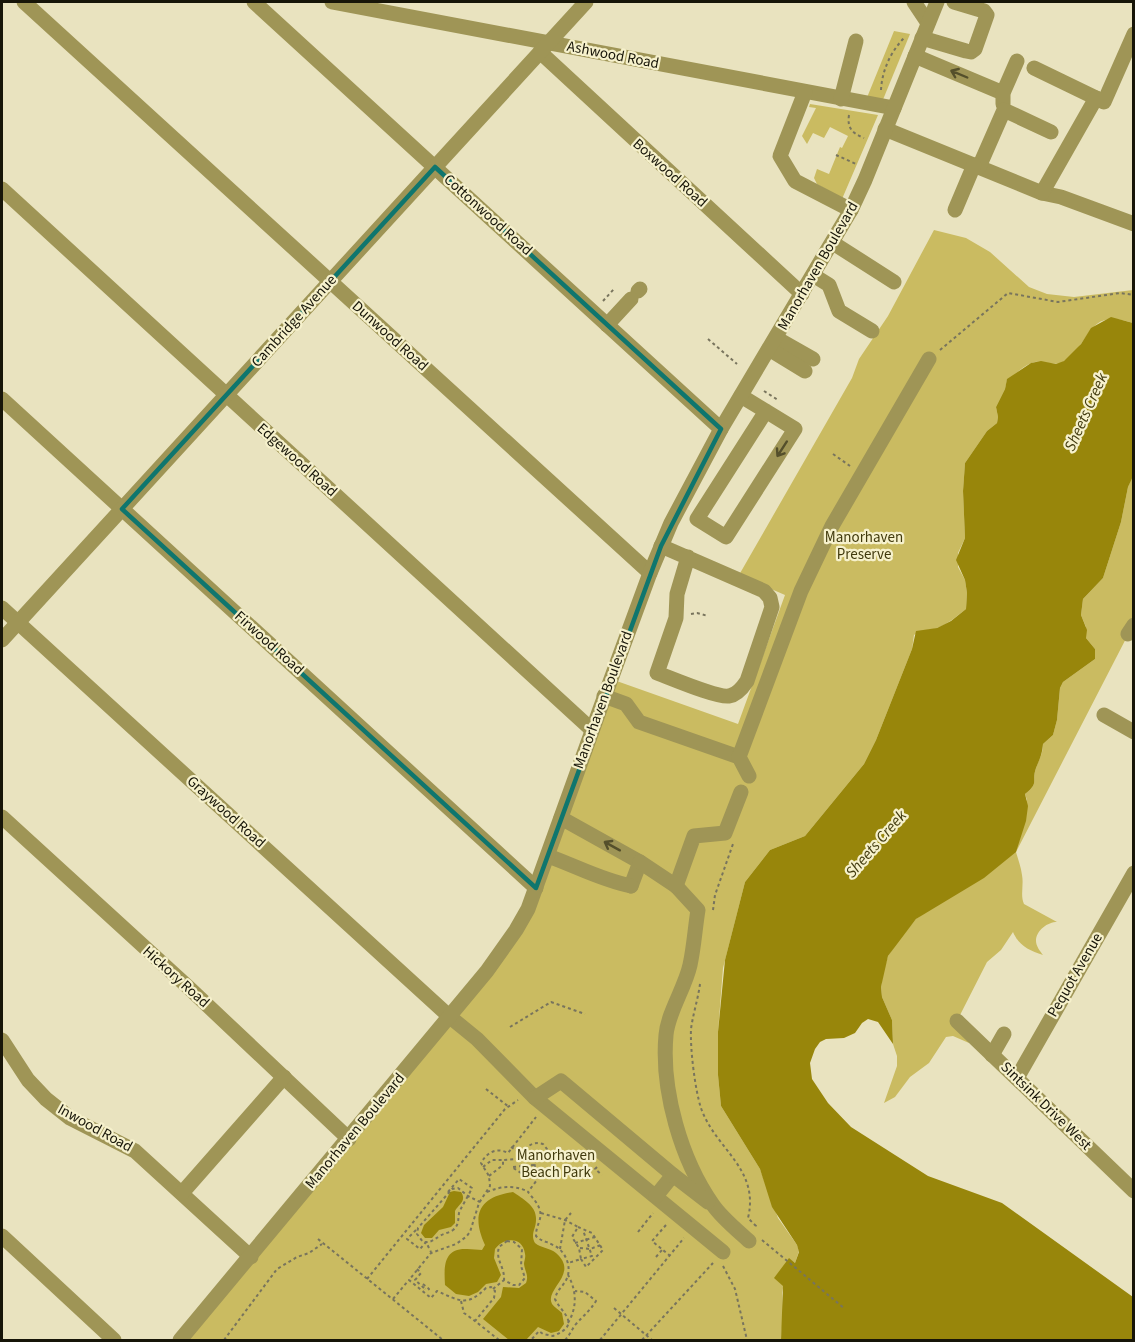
<svg xmlns="http://www.w3.org/2000/svg" width="1135" height="1342" font-family="'Source Sans 3',sans-serif">
  <rect width="100%" height="100%" fill="#e9e3bf"/>
  <g fill="#cabb61">
    <path d="M894,31L910,34L882,102L866,100Z"/>
    <path d="M810,104L878,115L842,199L817,184L814,178L817,169L829,174L840,147L842,148L848,136L830,127L824,138L813,133L807,144L802,136L816,108L809,107Z"/>
    <path d="M934,230L966,238L990,252L1029,287L1047,294L1074,297L1133,290V323C1086,307 1093,342 1063,362C1055,367 1043,360 1035,362C1024,364 1016,375 1007,380L1005,389L996,407L998,417L997,423L987,431L965,463L963,491L965,538L958,553V567L965,580L967,593L966,609C957,616 948,624 937,628C927,632 926,627 914,635L912,649L876,740L864,764L805,836L770,850L745,882L723,968L718,1032V1075L721,1106L760,1169L778,1218L797,1245L799,1251L795,1263L789,1259L782,1293L783,1314L781,1340H180L516,930L611,679L738,724L785,595L739,575L852,378L859,359L888,316Z"/>
    <path d="M1133,474V625L1016,852C1018,859 1021,867 1022,875C1024,885 1020,895 1024,904L1057,922C1048,922 1036,930 1036,941C1036,946 1040,951 1043,955C1029,950 1019,946 1013,932L1001,950L987,962L958,1019L969,1043L953,1036L946,1037L929,1063L910,1077L895,1097L884,1103L897,1066V1056L893,1044L892,1020L882,997L881,987L883,973L888,956L898,941L916,919L928,910L1027,800L1025,794C1040,782 1031,782 1036,768C1039,759 1043,754 1043,744L1053,735L1057,720L1060,688L1063,682L1095,659V649L1086,638V627L1081,615L1083,599L1103,578L1121,522L1128,487Z"/>
  </g>
  <g fill="#98860b">
    <path d="M1111,317L1133,323L1134,474L1128,487L1121,522L1103,578L1083,599L1081,615L1087,630L1086,638L1095,649V659L1063,682L1060,688L1057,720L1053,735L1043,744C1042,755 1040,758 1036,768C1031,782 1040,782 1025,794L1028,806L1026,821L1016,852L984,878L916,919L888,956L881,987L882,997L892,1020L893,1044L878,1022L868,1019L862,1023L855,1033L844,1038L826,1039L820,1042L815,1049L810,1063L812,1079L828,1103L851,1127L928,1176L1002,1203L1133,1297V1340H781L783,1286L774,1278L789,1258L795,1263L799,1252L797,1245L772,1207L760,1169L721,1106L718,1075V1032L725,960L745,882L770,850L805,836L864,764L876,740L912,649L916,631L937,628L951,621L966,609L967,593L965,580L956,560L965,538L963,491L965,463L987,431L997,423L998,417L996,407L1005,389L1007,379L1031,363L1041,361L1056,364L1064,361L1081,344L1091,328Z"/>
    <path d="M454,1191L461,1192C467,1201 459,1204 455,1211V1223L451,1227L439,1230L432,1238H425L421,1233L424,1225L443,1207L450,1192Z"/>
    <path d="M513,1192C523,1199 537,1206 536,1220C536,1229 530,1234 535,1243C541,1248 550,1248 556,1253C580,1274 544,1289 552,1304C554,1307 559,1310 562,1313L564,1324L559,1331L551,1333L538,1327L526,1340H509L483,1319L501,1297L503,1287L519,1288L526,1283C529,1275 525,1272 524,1264C524,1261 526,1257 525,1254C523,1236 504,1237 495,1249L494,1258L501,1275L497,1282L486,1284L478,1292L469,1296L456,1294L445,1285C444,1267 443,1248 467,1249C473,1249 477,1250 482,1250L485,1245C471,1214 479,1197 513,1192Z"/>
  </g>
  <g fill="none" stroke-linecap="round" stroke-linejoin="round">
    <g stroke="#78745d" stroke-width="2" stroke-dasharray="3 3" stroke-linecap="butt">
      <path d="M881,90C882,70 891,51 905,37"/>
      <path d="M849,115C847,128 852,133 864,138"/>
      <path d="M836,155L856,164"/>
      <path d="M603,301L614,289"/>
      <path d="M708,339L737,364"/>
      <path d="M940,350L1008,293L1058,302L1120,293L1134,295"/>
      <path d="M764,391L778,400"/>
      <path d="M833,454L850,466"/>
      <path d="M691,614L697,613L708,616"/>
      <path d="M713,910L715,895L733,844"/>
      <path d="M700,984C698,999 693,1014 691,1029C690,1048 695,1090 701,1108C715,1149 760,1168 748,1218L756,1226L755,1228"/>
      <path d="M510,1027L551,1002L585,1014"/>
      <path d="M486,1089L509,1107"/>
      <path d="M511,1147L534,1161L537,1180L528,1192C535,1201 544,1209 539,1222C537,1228 536,1230 536,1236C542,1242 546,1241 553,1245C565,1250 572,1266 567,1278C564,1286 557,1289 555,1299C561,1313 583,1324 553,1336L543,1334L539,1331L531,1340"/>
      <path d="M521,1154C527,1146 533,1141 543,1144L547,1149L546,1155L534,1161"/>
      <path d="M534,1165L512,1167L521,1173H536"/>
      <path d="M483,1167L492,1160H503"/>
      <path d="M597,1167L595,1169L602,1175"/>
      <path d="M489,1176L503,1165V1160L516,1159L524,1156"/>
      <path d="M448,1192L459,1179L472,1188C470,1193 460,1209 459,1213C458,1220 459,1225 453,1230C449,1233 444,1233 440,1236C433,1240 431,1243 423,1242L417,1234L418,1228L452,1189L458,1188L468,1196L480,1202"/>
      <path d="M487,1192C501,1186 513,1185 527,1191"/>
      <path d="M541,1213L565,1220L578,1227L572,1237L579,1248L581,1259L568,1263"/>
      <path d="M666,1225L652,1241L669,1255"/>
      <path d="M578,1227L592,1233L603,1250L586,1267L581,1259L592,1256L583,1230"/>
      <path d="M416,1230L407,1239L420,1249L426,1242L431,1252"/>
      <path d="M638,1232L653,1213"/>
      <path d="M318,1239L443,1340"/>
      <path d="M762,1240L845,1309"/>
      <path d="M507,1241L514,1242L522,1249L521,1266L525,1278L519,1285H513L504,1280C505,1267 495,1260 499,1247Z"/>
      <path d="M575,1243L595,1237"/>
      <path d="M580,1248L590,1249L601,1245"/>
      <path d="M560,1249L565,1220L571,1213"/>
      <path d="M656,1257L662,1250"/>
      <path d="M723,1266L735,1289L747,1340"/>
      <path d="M417,1269L421,1273L415,1280L425,1289"/>
      <path d="M367,1279L505,1109L518,1100"/>
      <path d="M423,1284L429,1289L427,1290L425,1289"/>
      <path d="M493,1289L504,1280"/>
      <path d="M393,1299L408,1281"/>
      <path d="M461,1301L464,1313L475,1321"/>
      <path d="M614,1308L652,1340"/>
      <path d="M568,1323C577,1308 577,1291 568,1275"/>
      <path d="M224,1340L277,1269L297,1257L309,1253L322,1244"/>
      <path d="M499,1340L475,1321L494,1298L495,1291L491,1287L486,1288C467,1307 460,1301 437,1291L431,1298L409,1280L431,1253L456,1244L466,1237L470,1232L479,1203L490,1186L489,1176L481,1163C487,1152 497,1147 508,1153L536,1117"/>
      <path d="M565,1340C570,1335 572,1329 576,1324C584,1315 589,1312 596,1301L585,1292L575,1291"/>
      <path d="M600,1340L684,1238"/>
      <path d="M642,1340L713,1263"/>
    </g>
    <g stroke="#9f9556" stroke-width="15">
      <path d="M24,2L650,573"/>
      <path d="M254,2L721,429"/>
      <path d="M332,2L894,108"/>
      <path d="M914,2L928,23"/>
      <path d="M922,38L966,51L971,52L975,49L987,15L984,11L954,2"/>
      <path d="M540,52L802,294"/>
      <path d="M915,56L1003,93"/>
      <path d="M1034,68L1096,98"/>
      <path d="M805,92L780,156L795,181L851,210"/>
      <path d="M841,99L856,41"/>
      <path d="M1003,104V93L1017,61"/>
      <path d="M885,129L1042,193L1061,197L1134,224"/>
      <path d="M979,167L1004,110L1051,132"/>
      <path d="M2,189L592,730"/>
      <path d="M1042,193L1096,98L1104,102L1134,34"/>
      <path d="M955,210L974,165"/>
      <path d="M833,243L894,282"/>
      <path d="M813,275L829,285L839,311L872,331"/>
      <path d="M638,291L640,289"/>
      <path d="M607,325L631,299"/>
      <path d="M776,338L813,359"/>
      <path d="M769,349L805,371"/>
      <path d="M741,396L795,429L726,537L697,519L766,411"/>
      <path d="M2,399L536,888"/>
      <path d="M661,546L764,591L770,598L772,607L747,681C743,687 737,695 729,696C717,698 671,678 657,673L676,618L677,594L688,557"/>
      <path d="M2,608L450,1017L477,1039L535,1098L723,1252"/>
      <path d="M1128,634L1134,625"/>
      <path d="M2,640L586,2"/>
      <path d="M604,696L626,704L639,722L739,757"/>
      <path d="M1104,715L1134,732"/>
      <path d="M749,776L739,757L801,591L832,526L929,359"/>
      <path d="M2,817L187,986L349,1139"/>
      <path d="M561,818L640,862L631,886"/>
      <path d="M548,856C576,866 601,880 631,886"/>
      <path d="M640,862L676,886L698,910C695,928 694,947 690,965C685,988 668,1012 666,1035C661,1090 681,1160 713,1205C722,1218 737,1230 749,1241"/>
      <path d="M676,886L694,836L725,833L741,792"/>
      <path d="M957,1021L1134,1191"/>
      <path d="M2,1040L28,1080L46,1099L70,1118L135,1151L251,1257"/>
      <path d="M992,1055L1004,1034"/>
      <path d="M1017,1078L1134,873"/>
      <path d="M535,1098L561,1081L673,1175L656,1196"/>
      <path d="M673,1175L708,1202"/>
      <path d="M182,1193L284,1077"/>
      <path d="M2,1236L114,1340"/>
      <path d="M180,1340L487,971L516,930L528,909L600,709L650,573L671,523L721,429L851,210L865,180L937,2"/>
    </g>
  </g>
  <defs><path id="oneway-shaft" d="M-6 0H5M1.5-3L5.5 0L1.5 3" fill="none" stroke-width="1.6" stroke-linecap="round" stroke-linejoin="round" transform="scale(1.5)"/></defs>
  <g stroke="#544f2b">
    <use href="#oneway-shaft" transform="translate(959 74) rotate(-157)"/>
    <use href="#oneway-shaft" transform="translate(782 449) rotate(123)"/>
    <use href="#oneway-shaft" transform="translate(612 846) rotate(-151)"/>
  </g>
  <path fill="none" stroke="#0f766e" stroke-width="4.5" stroke-linejoin="round" d="M435,167L721,429L661,546L536,888L122,509Z"/>
  <g text-anchor="middle" dominant-baseline="central" stroke-width="4.5" stroke-linejoin="round" paint-order="stroke">
    <g font-size="15" fill="#171508" stroke="#f6f1cc">
      <text transform="translate(613 55) rotate(11)">Ashwood Road</text>
      <text transform="translate(670 173) rotate(42)">Boxwood Road</text>
      <text transform="translate(488 215) rotate(42)">Cottonwood Road</text>
      <text transform="translate(818 266) rotate(-60)">Manorhaven Boulevard</text>
      <text transform="translate(294 321) rotate(-48)">Cambridge Avenue</text>
      <text transform="translate(390 336) rotate(42)">Dunwood Road</text>
      <text transform="translate(297 460) rotate(42)">Edgewood Road</text>
      <text transform="translate(269 643) rotate(42)">Firwood Road</text>
      <text transform="translate(603 700) rotate(-70)">Manorhaven Boulevard</text>
      <text transform="translate(226 812) rotate(42)">Graywood Road</text>
      <text transform="translate(1075 975) rotate(-60)">Pequot Avenue</text>
      <text transform="translate(176 977) rotate(42)">Hickory Road</text>
      <text transform="translate(1046 1106) rotate(44)">Sintsink Drive West</text>
      <text transform="translate(95 1128) rotate(29)">Inwood Road</text>
      <text transform="translate(355 1131) rotate(-50)">Manorhaven Boulevard</text>
    </g>
    <g font-size="15" fill="#413a0d" stroke="#f6f1cc">
      <text x="864" y="537">Manorhaven<tspan x="864" dy="17">Preserve</tspan></text>
      <text x="556" y="1155">Manorhaven<tspan x="556" dy="17">Beach Park</tspan></text>
    </g>
    <g font-size="16" font-style="italic" fill="#433c10" stroke="#f6f1cc">
      <text transform="translate(1086 412) rotate(-66)">Sheets Creek</text>
      <text transform="translate(876 844) rotate(-49)">Sheets Creek</text>
    </g>
  </g>
  <rect width="1135" height="1342" fill="none" stroke="#171508" stroke-width="6"/>
</svg>
